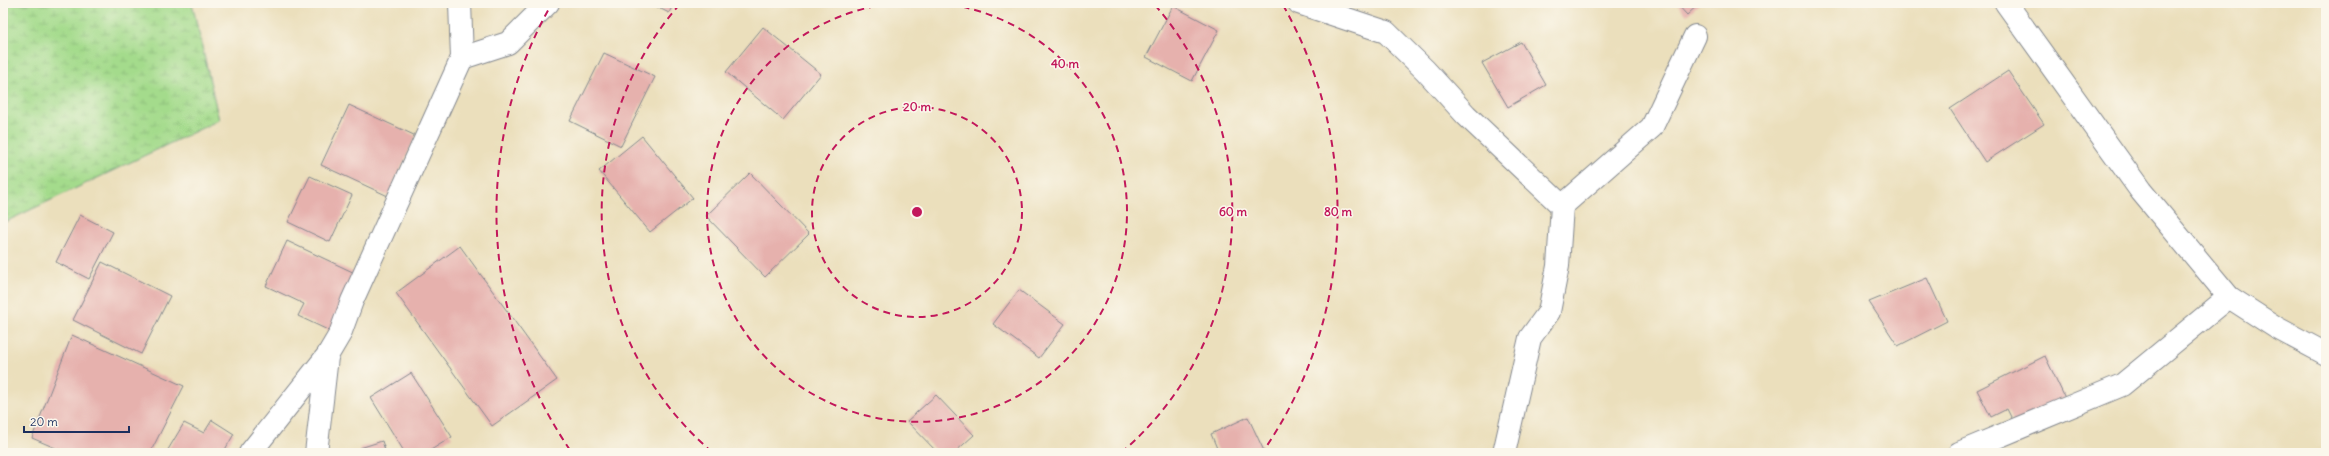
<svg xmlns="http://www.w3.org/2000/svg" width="2329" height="456" font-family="Delius,sans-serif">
  <defs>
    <pattern id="wetland-marsh" width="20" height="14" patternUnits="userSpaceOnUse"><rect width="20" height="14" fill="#a4db8c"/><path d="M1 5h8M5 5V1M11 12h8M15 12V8" fill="none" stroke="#8dbc7b"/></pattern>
  </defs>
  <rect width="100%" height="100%" fill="#fbf7ec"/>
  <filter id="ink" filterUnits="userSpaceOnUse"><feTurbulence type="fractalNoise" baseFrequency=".025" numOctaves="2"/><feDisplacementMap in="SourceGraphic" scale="8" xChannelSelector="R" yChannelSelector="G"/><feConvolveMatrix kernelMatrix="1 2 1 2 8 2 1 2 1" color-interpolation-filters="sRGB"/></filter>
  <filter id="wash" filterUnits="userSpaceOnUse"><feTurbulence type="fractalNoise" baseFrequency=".012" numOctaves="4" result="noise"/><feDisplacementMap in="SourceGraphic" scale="16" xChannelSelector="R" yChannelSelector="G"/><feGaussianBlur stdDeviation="0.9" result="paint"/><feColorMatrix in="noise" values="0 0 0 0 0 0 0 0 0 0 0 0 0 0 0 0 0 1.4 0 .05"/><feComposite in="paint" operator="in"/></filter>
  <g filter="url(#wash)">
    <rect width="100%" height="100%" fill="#ebdfbc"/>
    <path fill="url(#wetland-marsh)" stroke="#608575" d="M3,3H192L219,120L3,223Z"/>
    <g id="blocks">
      <g fill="#e6b1ad">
        <path d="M649,3H674L669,13Z"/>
        <path d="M1676,3H1700L1687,15Z"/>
        <path d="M1173,6L1219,30L1192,81L1146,57Z"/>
        <path d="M763,27L821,74L783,120L726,72Z"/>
        <path d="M1521,42L1546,85L1508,107L1482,63Z"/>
        <path d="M604,53L655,77L621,146L570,121Z"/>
        <path d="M2008,71L2044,124L1985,162L1950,109Z"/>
        <path d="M349,105L416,136L388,196L321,165Z"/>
        <path d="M642,136L693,198L650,232L599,171Z"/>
        <path d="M750,173L809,234L765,277L706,216Z"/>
        <path d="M310,176L352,195L330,242L288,222Z"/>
        <path d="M80,215L113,232L89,279L56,262Z"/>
        <path d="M287,241L359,275L332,332L298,316L304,304L266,286Z"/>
        <path d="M460,246L557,380L492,426L396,293Z"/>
        <path d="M102,262L170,296L141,354L73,320Z"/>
        <path d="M1927,278L1947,321L1898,346L1869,302Z"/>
        <path d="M1019,290L1065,324L1039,358L993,324Z"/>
        <path d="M72,335L184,386L150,453H67L32,438Z"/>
        <path d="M2045,356L2065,398L2014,423L2007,409L1991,417L1977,390Z"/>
        <path d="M411,373L452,437L426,453H405L371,398Z"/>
        <path d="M936,395L974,435L954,453H938L907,421Z"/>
        <path d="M1248,417L1265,453H1219L1211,434Z"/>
        <path d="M212,420L234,434L223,453H166L184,423L204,433Z"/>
        <path d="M382,441L386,453H362L360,448Z"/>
      </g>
    </g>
  </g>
  <g filter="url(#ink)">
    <use href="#blocks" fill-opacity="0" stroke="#83878d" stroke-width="1"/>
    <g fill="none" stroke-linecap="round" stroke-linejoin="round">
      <defs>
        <g id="minor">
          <path d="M1299,3L1386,32L1425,70L1466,115L1562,206"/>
          <path d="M2006,3L2141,191L2229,297L2277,328L2326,354"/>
          <path d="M462,58L508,43L548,3"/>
          <path d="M250,453L327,356L340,334L352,301L462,58L460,3"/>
          <path d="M316,453L327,357"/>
          <path d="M1504,453L1530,338L1549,312L1558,266L1562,206L1652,127L1695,36"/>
          <path d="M1959,453L2122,385L2229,297"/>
        </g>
      </defs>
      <use href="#minor" stroke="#83878d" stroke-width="24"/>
      <use href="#minor" stroke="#fff" stroke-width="22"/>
    </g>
  </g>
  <g fill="none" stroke="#c2185b" stroke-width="2" stroke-dasharray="7 5">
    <circle cx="917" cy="212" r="105"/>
    <path d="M939 3A210 210 0 1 1 895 3"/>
    <path d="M712 452A316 316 0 0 1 679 5M1155 5A316 316 0 0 1 1122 452"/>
    <path d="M570 450A421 421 0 0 1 551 5M1283 5A421 421 0 0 1 1264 450"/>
  </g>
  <circle cx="917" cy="212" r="6" fill="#c2185b" stroke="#fbf7ec" stroke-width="2"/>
  <g font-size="12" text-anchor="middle" font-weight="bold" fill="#c2185b" stroke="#fbf7ec" stroke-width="3" stroke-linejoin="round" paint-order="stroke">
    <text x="1065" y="68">40 m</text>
    <text x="917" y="111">20 m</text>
    <text x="1233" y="216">60 m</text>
    <text x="1338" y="216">80 m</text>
  </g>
  <rect width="2329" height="456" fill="none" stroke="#fbf7ec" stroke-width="16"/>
  <path d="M24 426v6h105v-6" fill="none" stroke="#1b2f5e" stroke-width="2"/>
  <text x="30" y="426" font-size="12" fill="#1b2f5e" stroke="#fbf7ec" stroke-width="3" paint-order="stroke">20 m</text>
</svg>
